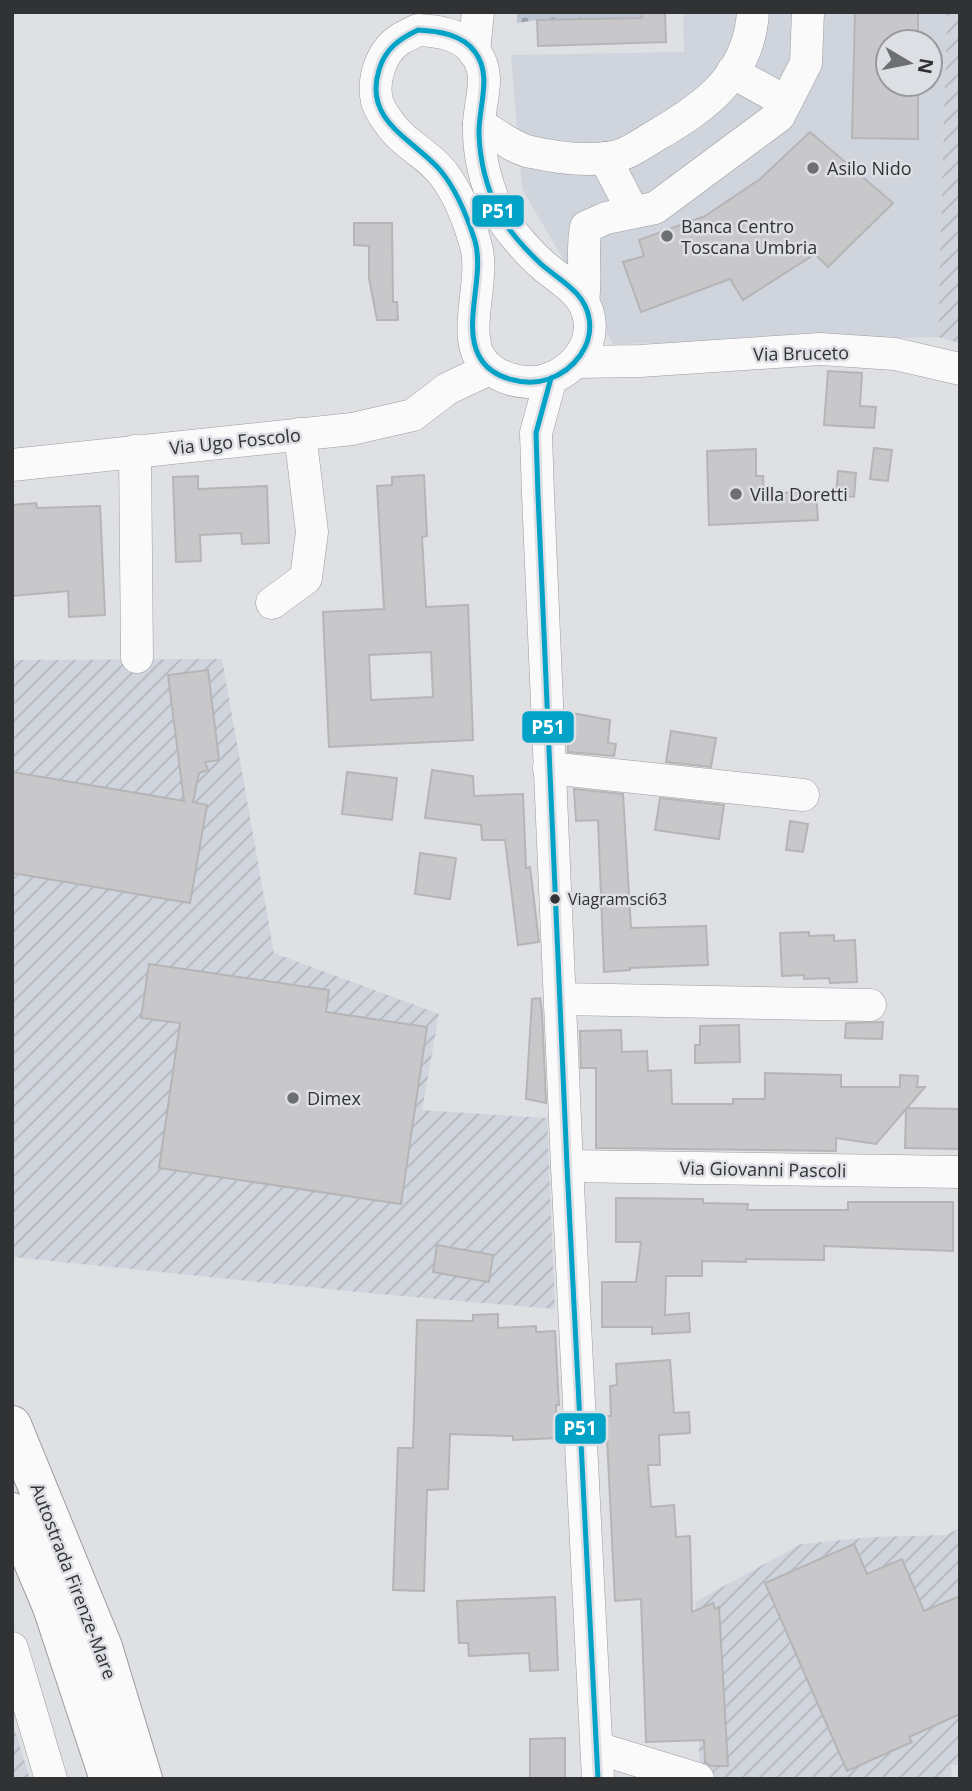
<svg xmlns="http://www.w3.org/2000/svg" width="972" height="1791" font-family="'Open Sans',sans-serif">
  <defs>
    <pattern id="industrial-furrows" width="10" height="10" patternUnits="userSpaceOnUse" patternTransform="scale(1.75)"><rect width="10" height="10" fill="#d0d4dc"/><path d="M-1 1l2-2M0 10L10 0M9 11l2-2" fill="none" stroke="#b3b6bd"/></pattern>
    <pattern id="cemetery-stones" width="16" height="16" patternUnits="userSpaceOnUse" patternTransform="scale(1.75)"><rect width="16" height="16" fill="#bdc4d2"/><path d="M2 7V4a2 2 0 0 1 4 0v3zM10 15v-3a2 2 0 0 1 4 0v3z" fill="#9aa0ab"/></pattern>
  </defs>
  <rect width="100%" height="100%" fill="#dee0e3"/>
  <path fill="#d0d4dc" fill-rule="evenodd" d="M683,12H947L938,337L613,344L522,189L511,55L684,52ZM888,42H930V84H888Z"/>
  <g fill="url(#industrial-furrows)">
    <path d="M947,12H960V343L938,337Z"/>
    <path d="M222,659L274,953L439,1014L422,1110L547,1118L555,1309L378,1294L12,1257V660Z"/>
    <path d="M960,1528V1765H951L952,1779H700L695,1602L801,1544L872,1537L946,1535Z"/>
    <path d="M12,1723L13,1724L30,1779H12Z"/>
  </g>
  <path fill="url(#cemetery-stones)" d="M517,12H665L666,42L538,46L537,20L517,23Z"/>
  <g fill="#c8c8ca" stroke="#b5b5b7" stroke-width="2" fill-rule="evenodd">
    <path d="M642,12H665L666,42L538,46L537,20L642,18Z"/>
    <path d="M855,12H918V42H888V84H918V139L852,138Z"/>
    <path d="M810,132L893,203L828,267L815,254L743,300L730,279L641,312L623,262L644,256L639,240L705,216L760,179Z"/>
    <path d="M354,223H392L393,302H397L398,320H377L369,278V246L354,245Z"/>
    <path d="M828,371L862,373L860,406L876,407L874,428L824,425Z"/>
    <path d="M874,448L892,450L888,481L870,479Z"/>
    <path d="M756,449V476H763L764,494L816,491L818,520L709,525L707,451Z"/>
    <path d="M838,471L856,473L854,497L836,495Z"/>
    <path d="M424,475L427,536L422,537L426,607L468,605L473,740L329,747L323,612L384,609L377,486L392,485V477ZM431,652L433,697L371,700L369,655Z"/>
    <path d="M198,476V489L267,486L269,543L242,544L241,533L200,535L201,561L176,562L173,477Z"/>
    <path d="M36,503L37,508L100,506L105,615L69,617L68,591L12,596V505Z"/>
    <path d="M208,670L219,760L205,762L208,770L199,773L193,802L207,805L190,903L12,873V772L184,801L168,675Z"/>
    <path d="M567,712L610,720L608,743L616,744L614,756L568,752Z"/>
    <path d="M671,731L716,738L711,767L666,762Z"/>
    <path d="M432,770L473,776L474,796L523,794L526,868L530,867L539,942L518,945L505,840H482L481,825L425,818Z"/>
    <path d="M347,772L397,778L392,820L342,814Z"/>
    <path d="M574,789L623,794L631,928L706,926L708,965L630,968V970L604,972L598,820L576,821Z"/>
    <path d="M660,798L724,805L719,839L655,830Z"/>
    <path d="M790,821L808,824L803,852L786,850Z"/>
    <path d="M420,853L456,858L450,899L415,894Z"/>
    <path d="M809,932V936L834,935V941L855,940L857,982L830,983L829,978L804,979V975L782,976L780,933Z"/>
    <path d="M149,964L329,990L326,1012L427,1027L401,1204L159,1168L180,1023L141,1018Z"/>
    <path d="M540,998L542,1012L546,1103L526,1099L532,999Z"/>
    <path d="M883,1022L882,1039L845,1038L846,1023Z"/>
    <path d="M739,1025L740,1062L695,1063V1045H700V1026Z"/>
    <path d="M621,1030L622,1052L647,1051L648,1071L671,1070L672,1104H733V1099H765V1073L841,1075V1087H900V1075L918,1076L917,1087H925L907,1108L960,1109V1149L905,1148L906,1109L876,1144L836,1138V1151L596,1148V1068H581L580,1031Z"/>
    <path d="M616,1198L703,1199V1203L748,1204L747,1210H848V1202H953V1251L824,1246V1260L746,1259V1262L702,1261V1276H666L665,1315L689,1313L690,1332L652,1334V1327H602V1282H636L641,1242H616Z"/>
    <path d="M437,1245L493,1255L489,1282L433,1272Z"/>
    <path d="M498,1314V1328L536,1326V1332L555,1331L559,1405H556L557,1438L513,1440V1436L450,1434L448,1489L427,1490L424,1591L393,1590L398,1448H413L417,1320L473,1321V1315Z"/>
    <path d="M670,1360L674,1413L689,1412L690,1433L659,1435L660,1465H648L651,1507L674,1505L676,1537L690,1536L692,1612L713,1603L715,1609L719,1607L728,1766H711L705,1762L704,1740L646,1742L641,1599L615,1601L606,1416H611L610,1386L617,1385L616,1364Z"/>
    <path d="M854,1544L867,1574L902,1559L924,1611L960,1596V1714L909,1737L912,1742L847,1771L765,1583Z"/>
    <path d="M555,1597L558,1670L530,1671L529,1653L469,1656L468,1643H459L457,1601Z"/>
    <path d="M565,1738V1779H530V1739Z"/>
  </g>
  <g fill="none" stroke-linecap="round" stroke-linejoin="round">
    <defs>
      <g id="minor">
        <path d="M418,30C439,31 461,34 475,52C492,76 480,98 479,124C478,153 486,184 498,211C507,229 530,254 545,267C563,282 585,293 589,318C594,345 575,369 549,379C526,387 492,379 479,356C464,329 485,278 476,246C470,224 460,198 447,179C433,157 408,147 393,128C388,122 379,109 377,101C372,80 381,52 399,40C405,36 412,33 418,30Z"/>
        <path d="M474,52L478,12"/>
        <path d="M732,72L786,102"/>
        <path d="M479,124C495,133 514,149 531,152C558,158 590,162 617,156C630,153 643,143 655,136C705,107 749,76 753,12"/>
        <path d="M605,158L633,212"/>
        <path d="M583,301C587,276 581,251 586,227L606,218L655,208L779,116L806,63L808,12"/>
        <path d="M576,362L640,361L820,349L895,354L960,369"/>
        <path d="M551,378L536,433L538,495L567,1166L598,1779"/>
        <path d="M135,451L137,657"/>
        <path d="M12,465L352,429L413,415L447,389L489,369"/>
        <path d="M272,603L306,578L312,532L300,434"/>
        <path d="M549,768L803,795"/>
        <path d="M561,999L870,1005"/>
        <path d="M567,1166L960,1172"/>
        <path d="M12,1648L51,1779"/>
        <path d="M597,1748L698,1779"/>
      </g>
      <g id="highway">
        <path d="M12,1425L103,1647L143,1779"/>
        <path d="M12,1512L52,1607L109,1779"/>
      </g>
    </defs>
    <use href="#minor" stroke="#9b9c9e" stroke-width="33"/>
    <use href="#highway" stroke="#9b9c9e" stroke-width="40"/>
    <use href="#minor" stroke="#fafafb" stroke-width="32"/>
    <use href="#highway" stroke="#fafafb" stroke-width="38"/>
    <defs>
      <g id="bus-1">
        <path d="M418,30C438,31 462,34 475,52C493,76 478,107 479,135C480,160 487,188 498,211C508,231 525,249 541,264C559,280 585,292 589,318C594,345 574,370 549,379C526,387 491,379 479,356C462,324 485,277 475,241C467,216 457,190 440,170C413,139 363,121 379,70C385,49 399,39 418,30Z"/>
        <path d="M551,378L536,433L538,495L567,1166L598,1779"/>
      </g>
    </defs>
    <use href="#bus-1" stroke="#dddfe4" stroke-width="10"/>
    <use href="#bus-1" stroke="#02a3c6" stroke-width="5"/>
  </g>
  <g fill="#6e6f71" stroke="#dddfe4" stroke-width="2.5">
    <circle cx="813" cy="168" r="7"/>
    <circle cx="667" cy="236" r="7"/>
    <circle cx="736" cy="494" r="7"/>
    <circle cx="293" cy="1098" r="7"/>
  </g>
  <circle fill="#313234" stroke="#dddfe4" stroke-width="2.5" cx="555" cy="899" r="6"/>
  <g text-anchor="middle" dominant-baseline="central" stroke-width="5" stroke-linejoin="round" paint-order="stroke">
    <g font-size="16" fill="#313234" stroke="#dddfe4" text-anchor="start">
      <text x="568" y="899">Viagramsci63</text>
    </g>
    <g font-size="18" fill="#313234" stroke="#dddfe4" text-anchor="start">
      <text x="827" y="168">Asilo Nido</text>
      <text x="681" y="226">Banca Centro<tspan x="681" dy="21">Toscana Umbria</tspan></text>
      <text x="750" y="494">Villa Doretti</text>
      <text x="307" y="1098">Dimex</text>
    </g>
    <g font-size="18" fill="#313234" stroke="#dddfe4">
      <text transform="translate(801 353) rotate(-1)">Via Bruceto</text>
      <text transform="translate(235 441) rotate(-6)">Via Ugo Foscolo</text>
      <text transform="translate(763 1169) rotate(1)">Via Giovanni Pascoli</text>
      <text transform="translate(74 1581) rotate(69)">Autostrada Firenze-Mare</text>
    </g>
  </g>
  <g stroke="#dddfe4" stroke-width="2.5">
    <rect x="471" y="194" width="54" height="34" rx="7" fill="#02a3c6"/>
    <rect x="521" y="710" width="54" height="34" rx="7" fill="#02a3c6"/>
    <rect x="554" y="1412" width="53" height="33" rx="7" fill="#02a3c6"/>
  </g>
  <g font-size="19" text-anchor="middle" font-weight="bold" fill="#fff">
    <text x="498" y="218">P51</text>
    <text x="548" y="734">P51</text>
    <text x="580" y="1435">P51</text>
  </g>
  <rect width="972" height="1791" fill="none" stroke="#313234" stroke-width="28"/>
  <g transform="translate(909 63) rotate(100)"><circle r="33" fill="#dddfe4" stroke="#989a9e" stroke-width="2"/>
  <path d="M0-5L12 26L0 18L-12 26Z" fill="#6e6f71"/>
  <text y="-10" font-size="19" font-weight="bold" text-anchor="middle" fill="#313234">N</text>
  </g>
</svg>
